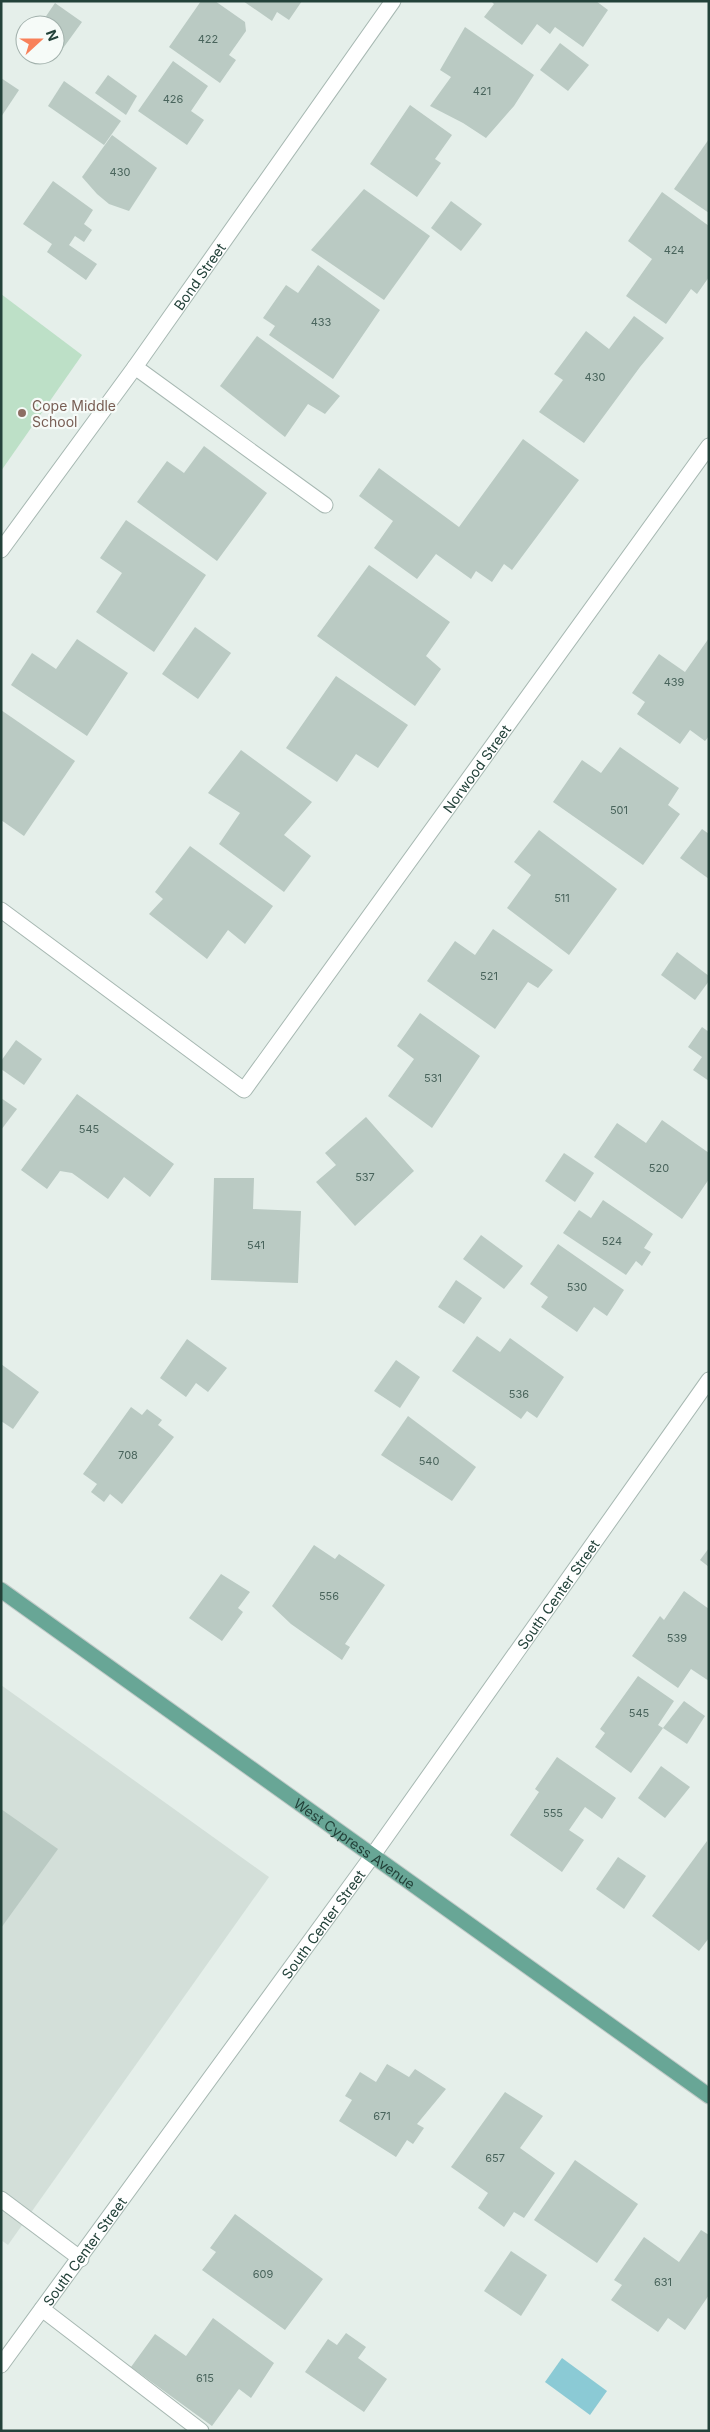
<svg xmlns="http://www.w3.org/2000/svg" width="710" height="2432" font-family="Inter,sans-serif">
  <rect width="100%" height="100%" fill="#e5efea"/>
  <path fill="#d3dfd9" d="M1,1685L269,1877L8,2245L1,2240Z"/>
  <path fill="#bde0c7" d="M1,294L82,355L1,471Z"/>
  <path fill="#8bcad5" d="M562,2358L607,2391L590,2415L545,2382Z"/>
  <g fill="#bacac3">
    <path d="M201,1H215L245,22L246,31L229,55L236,60L220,83L169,47Z"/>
    <path d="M243,1H302L289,20L277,12L272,21Z"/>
    <path d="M491,1H596L608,10L583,47L555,27L550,34L537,24L522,45L484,17L494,4Z"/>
    <path d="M55,3L82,22L61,51L55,47V25H40Z"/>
    <path d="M465,27L534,75L514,106L486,138L463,123L430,106L451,77L440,70Z"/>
    <path d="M560,43L589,65L568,91L540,70Z"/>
    <path d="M173,61L208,86L191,111L204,120L187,145L138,111Z"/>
    <path d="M108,75L137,96L126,115L95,93Z"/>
    <path d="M1,78L19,90L1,117Z"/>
    <path d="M64,81L121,121L104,145L48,106Z"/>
    <path d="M410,105L452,135L435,159L441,163L417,197L370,164Z"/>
    <path d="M112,135L157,168L129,211L109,204L97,194L82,177Z"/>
    <path d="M709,139V213L674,189Z"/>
    <path d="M53,181L93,210L84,224L92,230L84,242L75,236L69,245L97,264L86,280L47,252L52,244L23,224Z"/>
    <path d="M364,189L430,236L384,300L311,250Z"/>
    <path d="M662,192L709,226V277L697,294L691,289L666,324L626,296L652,259L628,241Z"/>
    <path d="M451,201L482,224L461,251L431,228Z"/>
    <path d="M318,265L380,310L333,379L269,335L275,326L263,318L286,285L298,293Z"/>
    <path d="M634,316L664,338L640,367L584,443L539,412L563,380L554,374L586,331L609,349Z"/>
    <path d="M257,336L340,396L325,414L308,404L285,437L220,386Z"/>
    <path d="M523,439L579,480L512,570L504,564L492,582L476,571L471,579L436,554L417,579L374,548L393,521L359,496L379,468L459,527Z"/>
    <path d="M204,446L267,493L217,561L137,502L167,461L184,473Z"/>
    <path d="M126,520L206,575L154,652L96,612L122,573L100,558Z"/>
    <path d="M369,565L450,622L426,656L441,669L415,706L317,636Z"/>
    <path d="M195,627L231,653L198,699L162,674Z"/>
    <path d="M709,638V736L705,741L690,730L680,744L637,714L645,702L632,693L659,654L685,672Z"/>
    <path d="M77,639L128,673L87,736L11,685L32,653L56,669Z"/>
    <path d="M336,676L408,725L378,768L356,754L337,782L286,748Z"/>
    <path d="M1,710L75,761L24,836L1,820Z"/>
    <path d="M620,747L679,788L668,805L680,814L643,865L553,802L582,760L601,773Z"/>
    <path d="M241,750L312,802L284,835L311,856L284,892L219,844L240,813L208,793Z"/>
    <path d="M702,829L709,834V879L680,858Z"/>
    <path d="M539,830L617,889L569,955L507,908L531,875L514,862Z"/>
    <path d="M190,846L273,906L245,944L228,930L207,959L149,914L163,899L155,892Z"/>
    <path d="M493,929L553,970L538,988L528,982L495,1029L427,981L455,941L475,955Z"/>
    <path d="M677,952L709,976V981L695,1000L661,975Z"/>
    <path d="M420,1013L480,1056L432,1128L388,1096L414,1059L397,1046Z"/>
    <path d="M702,1027L709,1032V1081L693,1070L702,1057L688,1047Z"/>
    <path d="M16,1040L42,1059L24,1085L1,1069V1061Z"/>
    <path d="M77,1094L174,1164L150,1197L124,1177L108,1199L72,1173L60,1171L47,1189L21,1170Z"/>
    <path d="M1,1098L17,1109L1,1130Z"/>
    <path d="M366,1117L414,1171L355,1226L316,1182L336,1165L325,1153Z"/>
    <path d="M662,1120L709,1153V1179L682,1219L594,1157L617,1123L646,1143Z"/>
    <path d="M564,1153L594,1173L575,1202L545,1181Z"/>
    <path d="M214,1178H254L253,1209L301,1211L298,1283L211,1280Z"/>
    <path d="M603,1200L653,1234L644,1248L651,1252L642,1266L636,1261L626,1275L563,1233L579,1210L591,1218Z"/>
    <path d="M481,1235L523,1266L504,1289L463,1259Z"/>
    <path d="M558,1244L624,1290L607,1316L594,1307L577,1332L541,1307L548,1297L530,1284Z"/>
    <path d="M456,1280L482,1298L464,1324L438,1307Z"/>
    <path d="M477,1336L500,1352L510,1338L564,1377L537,1418L527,1411L521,1419L452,1371Z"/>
    <path d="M187,1339L227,1368L208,1392L196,1383L186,1397L160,1378Z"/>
    <path d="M396,1360L420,1377L400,1408L374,1391Z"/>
    <path d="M1,1364L39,1392L13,1429L1,1421Z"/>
    <path d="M131,1407L142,1415L147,1409L162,1420L158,1425L174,1437L122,1504L110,1494L104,1502L91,1492L97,1484L83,1474Z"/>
    <path d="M408,1416L476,1467L452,1501L381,1455Z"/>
    <path d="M314,1545L335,1559L339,1554L385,1585L345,1644L350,1647L342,1660L291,1624L272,1606Z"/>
    <path d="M709,1548V1567L700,1560Z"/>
    <path d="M221,1574L250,1592L238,1608L243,1612L222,1641L189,1618Z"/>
    <path d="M684,1591L709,1609V1681L691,1669L678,1688L632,1656L660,1616L664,1620Z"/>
    <path d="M638,1676L674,1701L658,1725L663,1728L631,1773L595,1747L605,1733L600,1729Z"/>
    <path d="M684,1701L705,1716L687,1744L663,1728Z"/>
    <path d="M557,1757L616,1798L602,1819L585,1807L569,1830L584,1840L562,1872L510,1835L539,1792L535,1789Z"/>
    <path d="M661,1766L690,1787L665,1818L638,1798Z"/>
    <path d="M1,1809L58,1849L1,1928Z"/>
    <path d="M707,1841L709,1938L699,1951L652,1916Z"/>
    <path d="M618,1857L646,1876L624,1909L596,1889Z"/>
    <path d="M387,2064L409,2077L415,2069L446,2089L417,2124L424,2128L413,2144L407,2140L396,2157L339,2121L352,2100L345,2096L360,2072L376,2082Z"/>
    <path d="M505,2092L543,2116L520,2148L555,2173L524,2218L514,2212L504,2227L478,2208L488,2193L451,2167Z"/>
    <path d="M575,2160L638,2204L597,2263L534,2220Z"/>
    <path d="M235,2214L323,2279L285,2330L202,2270L216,2252L210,2248Z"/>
    <path d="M701,2230L709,2235V2295L685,2330L668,2318L658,2332L611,2300L622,2285L614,2280L644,2237L679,2262Z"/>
    <path d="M511,2251L547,2275L521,2316L484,2291Z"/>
    <path d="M213,2318L274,2363L251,2398L239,2389L212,2426L131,2367L155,2334L186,2356Z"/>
    <path d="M346,2333L366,2347L358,2358L387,2379L364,2412L305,2372L328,2339L337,2345Z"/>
  </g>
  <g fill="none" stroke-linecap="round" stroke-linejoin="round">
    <defs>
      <g id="minor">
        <path d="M135,367L325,505"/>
        <path id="s1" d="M1,550L135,367L393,1"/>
        <path id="s2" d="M1,910L244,1090L709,446"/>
        <path d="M1,2199L81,2259"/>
        <path d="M42,2309L201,2431"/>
        <path id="s3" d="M1,2365L373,1855L709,1380"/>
      </g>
      <g id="major">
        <path id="s4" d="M1,1590L709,2096"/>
      </g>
    </defs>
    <use href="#minor" stroke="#a7b8b2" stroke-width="17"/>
    <use href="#major" stroke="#c1cac8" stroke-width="17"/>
    <use href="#minor" stroke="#fff" stroke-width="15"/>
    <use href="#major" stroke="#68a696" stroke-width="15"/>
  </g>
  <circle fill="#8d6e63" stroke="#f6fbf8" stroke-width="2" cx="22" cy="413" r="5"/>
  <g text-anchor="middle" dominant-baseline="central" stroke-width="4.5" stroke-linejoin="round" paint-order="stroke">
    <g font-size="11" fill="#49645c">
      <text x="208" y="39">422</text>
      <text x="482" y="91">421</text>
      <text x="173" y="99">426</text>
      <text x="120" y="172">430</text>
      <text x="674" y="250">424</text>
      <text x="321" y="322">433</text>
      <text x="595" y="377">430</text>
      <text x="674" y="682">439</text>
      <text x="619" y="810">501</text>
      <text x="562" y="898">511</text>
      <text x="489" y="976">521</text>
      <text x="433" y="1078">531</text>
      <text x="89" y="1129">545</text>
      <text x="659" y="1168">520</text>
      <text x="365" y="1177">537</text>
      <text x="612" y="1241">524</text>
      <text x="256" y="1245">541</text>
      <text x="577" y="1287">530</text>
      <text x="519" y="1394">536</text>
      <text x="128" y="1455">708</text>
      <text x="429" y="1461">540</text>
      <text x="329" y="1596">556</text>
      <text x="677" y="1638">539</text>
      <text x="639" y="1713">545</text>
      <text x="553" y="1813">555</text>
      <text x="382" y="2116">671</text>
      <text x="495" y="2158">657</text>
      <text x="263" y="2274">609</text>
      <text x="663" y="2282">631</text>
      <text x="205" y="2378">615</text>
    </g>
    <g font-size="14" fill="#23423a" stroke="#f6fbf8">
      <text stroke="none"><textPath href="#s1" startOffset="338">Bond Street</textPath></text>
      <text stroke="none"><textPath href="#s2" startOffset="699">Norwood Street</textPath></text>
      <text stroke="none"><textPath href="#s3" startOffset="951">South Center Street</textPath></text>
      <text stroke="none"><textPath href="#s4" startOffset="435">West Cypress Avenue</textPath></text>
      <text stroke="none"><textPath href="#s3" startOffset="546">South Center Street</textPath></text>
      <text stroke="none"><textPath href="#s3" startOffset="141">South Center Street</textPath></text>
    </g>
    <g font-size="14" fill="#785e54" stroke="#f6fbf8" text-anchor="start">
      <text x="32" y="405">Cope Middle<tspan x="32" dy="16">School</tspan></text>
    </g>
  </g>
  <rect width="710" height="2432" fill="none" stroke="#23423a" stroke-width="5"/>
  <g transform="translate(40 40) rotate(69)"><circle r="24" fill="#f6fbf8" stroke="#a2b1ac"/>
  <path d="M0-4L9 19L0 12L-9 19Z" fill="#f8815a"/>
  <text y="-8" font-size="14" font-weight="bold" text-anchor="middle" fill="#23423a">N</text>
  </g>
</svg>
